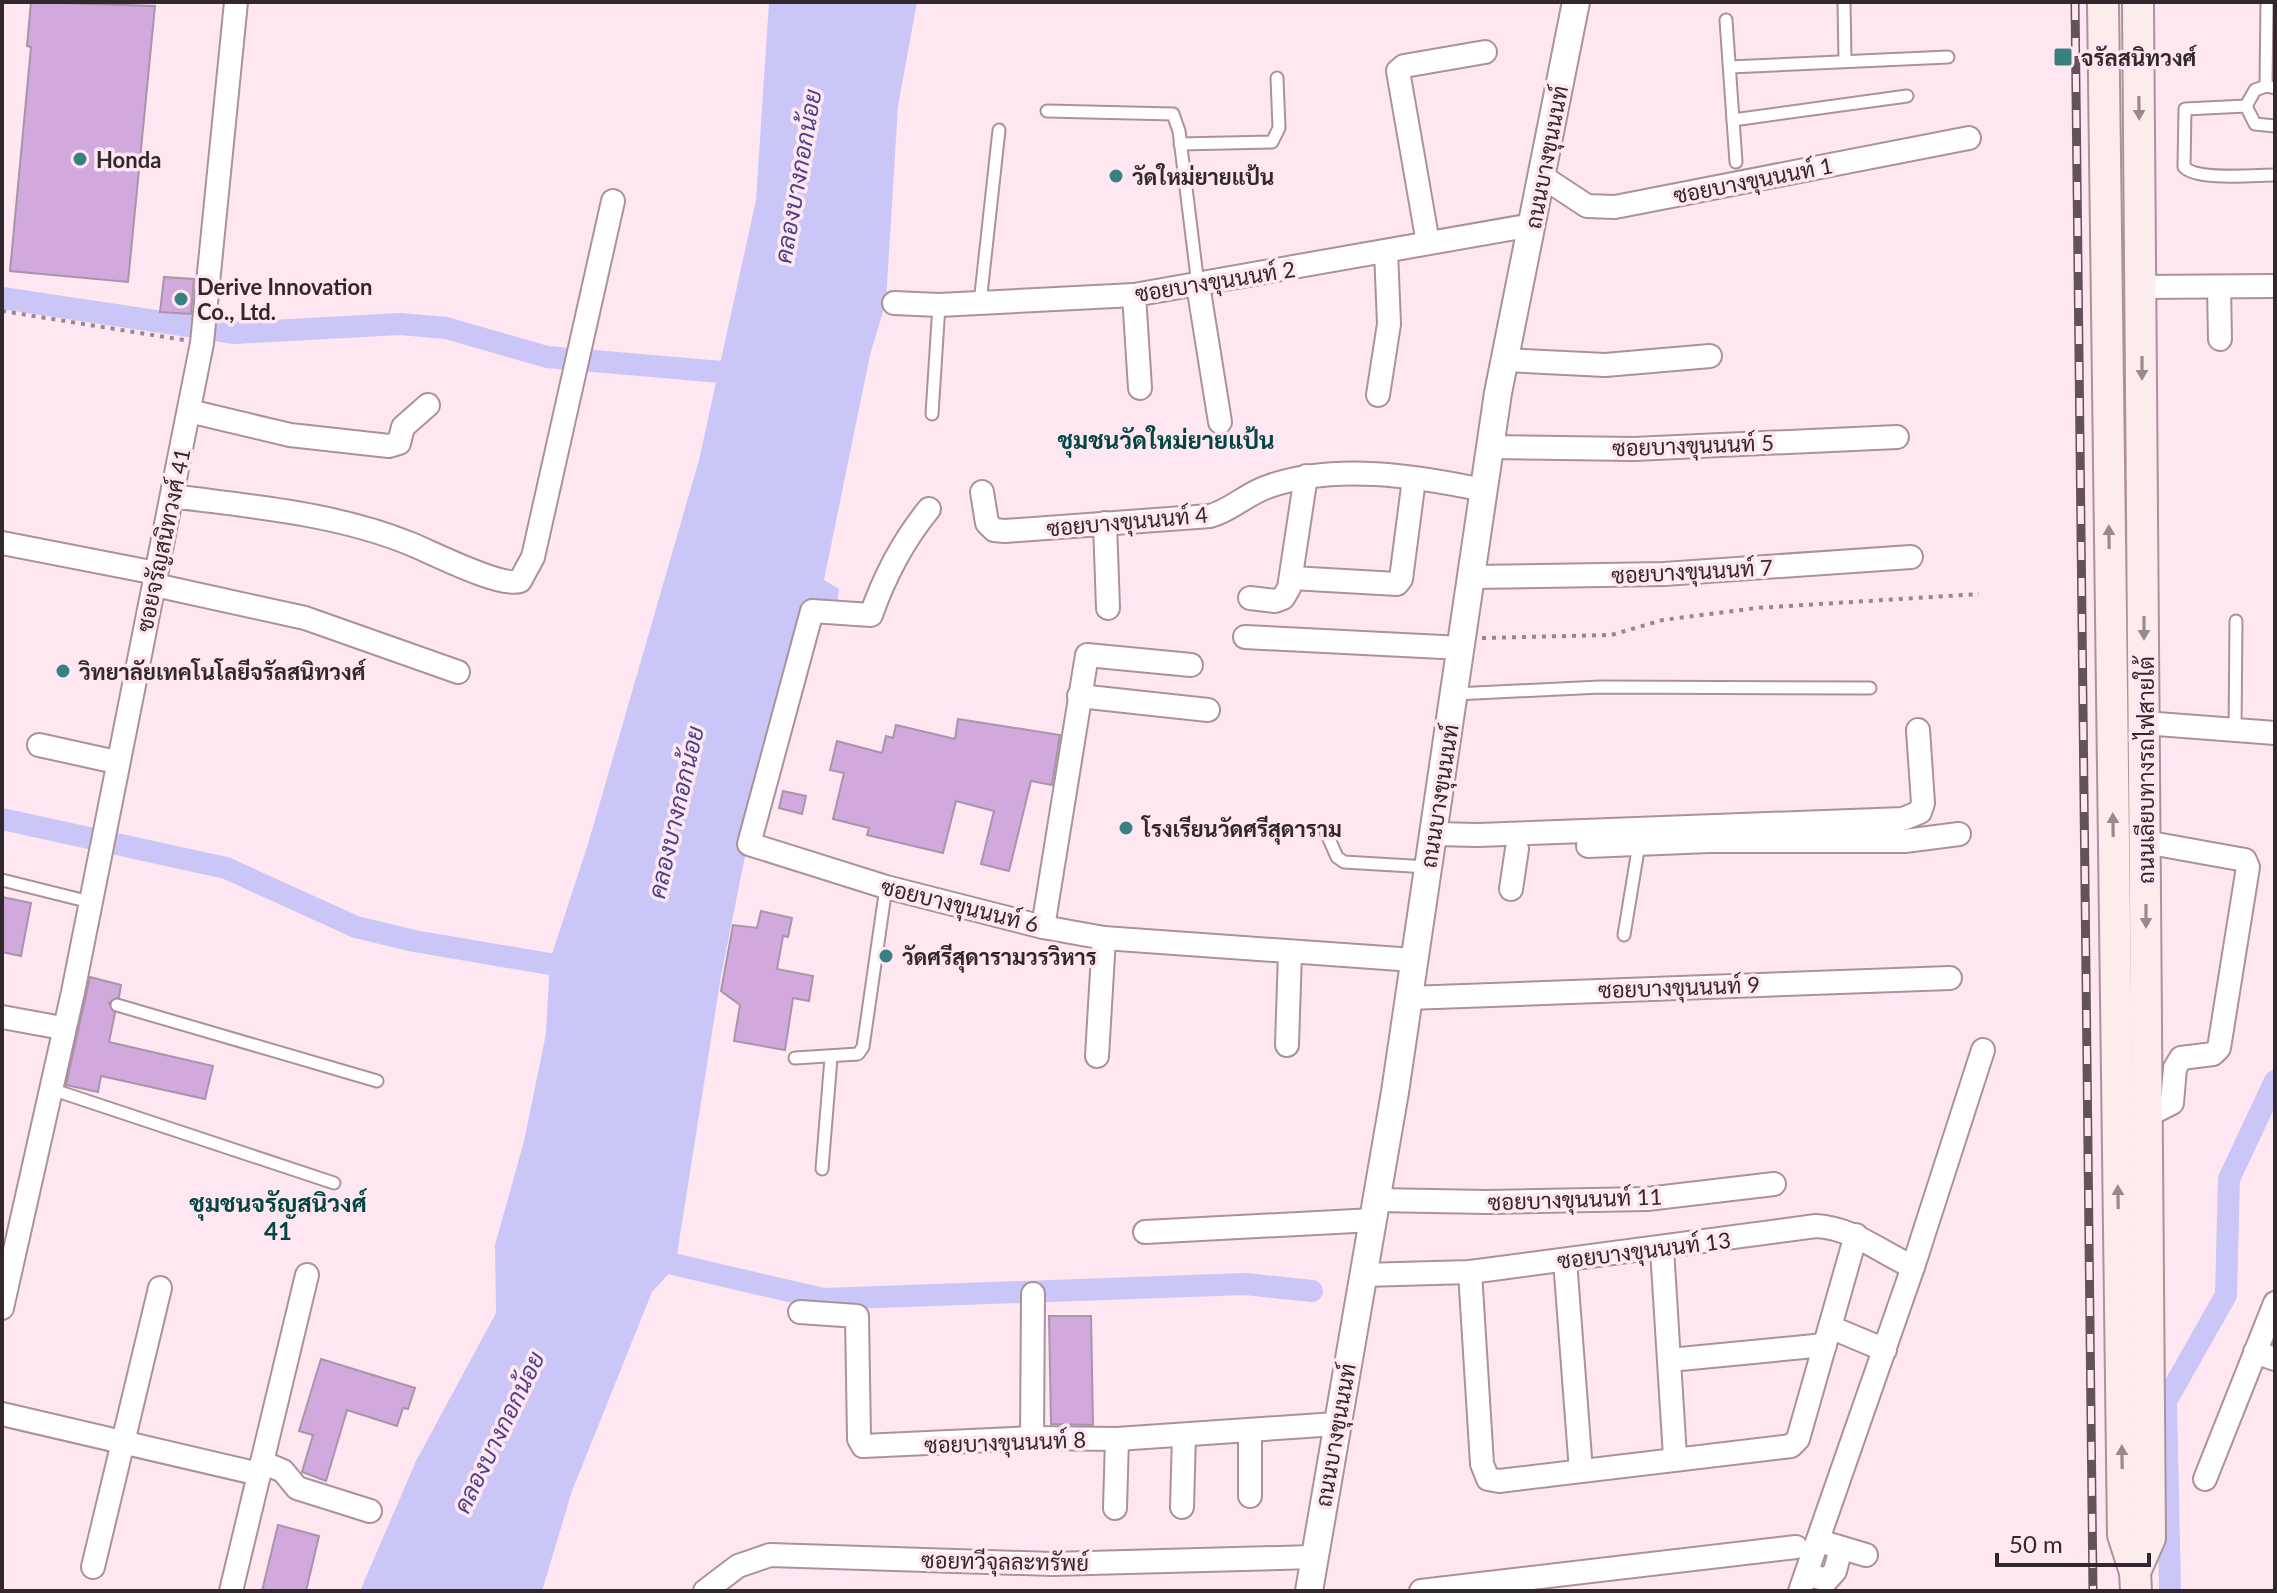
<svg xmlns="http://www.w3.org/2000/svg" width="2277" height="1593" font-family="Lato,Sarabun,sans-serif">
  <rect width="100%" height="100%" fill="#ffe7f1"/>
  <path fill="#cac7f8" d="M769,2H917L898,106L886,301L870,355L824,580L839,589L837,606L811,603L746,851L721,976L675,1267L652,1292L572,1491L542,1591H360L416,1461L496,1313L495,1245L524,1141L546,1034L550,960L588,844L699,460L756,200Z"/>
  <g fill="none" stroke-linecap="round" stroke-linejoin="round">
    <g stroke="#cac7f8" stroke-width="22">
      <path d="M2,298L235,333L400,324L446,328L547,357L745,374"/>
      <path d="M2,819L226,868L356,927L414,941L579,969"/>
      <path d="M647,1258L823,1299L1245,1284L1312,1291"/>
      <path d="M2170,1591L2166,1401L2226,1295L2229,1179L2275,1081"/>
    </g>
  </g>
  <g fill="#d2a9dd" stroke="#a695ab" stroke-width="2">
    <path d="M31,2L155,6L128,282L10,271L31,47L27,46Z"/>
    <path d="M164,277L194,279L191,314L160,312Z"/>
    <path d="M958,719L1060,735L1052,785L1031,781L1009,871L981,864L994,811L956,801L943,853L867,835L869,828L833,819L844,773L830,770L837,741L882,753L886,736L893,738L896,725L955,739Z"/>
    <path d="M783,791L806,796L802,814L779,808Z"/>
    <path d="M2,897L31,903L21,956L2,952Z"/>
    <path d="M761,911L792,918L788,937L783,936L777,969L813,976L809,1001L793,998L785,1050L734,1041L740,1005L721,991L733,925L757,928Z"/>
    <path d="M90,977L121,985L119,997L109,1003L115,1013L109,1042L213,1066L205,1099L101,1076L98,1092L66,1085Z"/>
    <path d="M1049,1316H1091L1093,1425L1051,1424Z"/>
    <path d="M321,1359L415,1388L408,1409L403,1408L397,1426L347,1410L326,1481L302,1472L313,1435L299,1431Z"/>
    <path d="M278,1525L319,1536L306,1591H262Z"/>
  </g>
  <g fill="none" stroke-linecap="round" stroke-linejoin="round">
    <defs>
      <g id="service">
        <path d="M1844,2L1845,60"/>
        <path d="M1726,20L1733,120L1907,96"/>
        <path d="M1730,67L1948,57"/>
        <path d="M2266,86L2267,2"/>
        <path d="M2275,88L2266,86L2255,90L2246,106L2255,124L2275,126"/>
        <path d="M2246,106L2185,109L2184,167C2197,181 2255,175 2275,175"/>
        <path d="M1047,111L1173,114L1179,131L1198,285"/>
        <path d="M1733,120L1736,162"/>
        <path d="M1180,144L1272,142L1279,128L1277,78"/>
        <path d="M980,303L999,130"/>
        <path d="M932,414L939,305"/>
        <path d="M1455,694L1600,687L1870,688"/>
        <path d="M2235,732L2236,621"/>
        <path d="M1326,832L1337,857L1344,862L1428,867"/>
        <path d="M2,880L90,902"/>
        <path d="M1624,935L1639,844"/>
        <path d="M117,1005L377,1081"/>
        <path d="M795,1058L858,1054L863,1047L886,887"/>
        <path d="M51,1089L334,1183"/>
        <path d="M822,1169L831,1058"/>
      </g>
      <g id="minor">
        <path d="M1543,177L1587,206L1615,207L1969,138"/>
        <path d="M1428,243L1398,71L1404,66L1485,52"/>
        <path d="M1198,285L1220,422"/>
        <path d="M2142,287L2275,286"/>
        <path d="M2219,287L2220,339"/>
        <path d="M1134,295L1140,388"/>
        <path d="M894,303L939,305L1134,295L1532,225"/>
        <path d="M1505,360L1605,365L1710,356"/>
        <path d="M1378,395L1389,324L1386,251"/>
        <path d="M189,411L290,435L389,446L399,443L403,427L428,405"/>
        <path d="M1489,447L1634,449L1897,437"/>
        <path d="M982,492L987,523L994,530L1005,531L1210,516C1232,510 1247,493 1270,486C1335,463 1417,476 1483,490"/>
        <path d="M172,496C253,507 335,513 411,544C433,553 501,588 520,581L533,557L613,201"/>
        <path d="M929,509C902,542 885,575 871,615L812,611L749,844L886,887L1043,927L1104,938L1414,960"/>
        <path d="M1105,523L1108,608"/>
        <path d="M2,543L156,573"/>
        <path d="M1472,577L1664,574L1911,557"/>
        <path d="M1292,578L1397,584L1401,579L1414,479"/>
        <path d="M155,585L305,618L458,672"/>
        <path d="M1250,598L1275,601L1283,598L1289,588L1306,476"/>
        <path d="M1245,637L1462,648"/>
        <path d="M1079,696L1208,710"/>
        <path d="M2144,723L2275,733"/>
        <path d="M39,745L116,762"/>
        <path d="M1434,834L1478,835L1903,819L1920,812L1923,803L1918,730"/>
        <path d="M2145,842L2245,860L2248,867L2219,1048L2213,1054L2181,1058L2175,1068L2172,1103L2158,1110L2147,1109"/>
        <path d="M1588,846L1709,841H1905L1959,834"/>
        <path d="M1511,889L1517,849"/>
        <path d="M1043,927L1087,655L1191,665"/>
        <path d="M1408,998L1950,978"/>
        <path d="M2,1017L62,1028"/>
        <path d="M1287,1045L1290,952"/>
        <path d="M1097,1056L1104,938"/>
        <path d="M1376,1200L1487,1202L1647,1199L1774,1184"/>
        <path d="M1145,1232L1373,1220"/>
        <path d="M1662,1249L1675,1457"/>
        <path d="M1565,1260L1581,1471"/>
        <path d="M1470,1272L1482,1464L1488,1479L1499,1481L1791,1446L1798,1439L1856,1235"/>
        <path d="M1363,1275L1470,1272L1816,1226C1853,1228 1880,1252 1913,1267"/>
        <path d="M2,1308L73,992L202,343L236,2"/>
        <path d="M800,1312L857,1316L859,1439L863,1446L1032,1438L1117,1439L1336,1424"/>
        <path d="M1830,1327L1885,1350"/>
        <path d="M2255,1352L2275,1359"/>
        <path d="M1670,1360L1825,1345"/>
        <path d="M2,1414L259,1474"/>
        <path d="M1032,1438L1033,1294"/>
        <path d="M262,1462L283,1471L297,1488L370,1511"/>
        <path d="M2205,1479L2275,1303"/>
        <path d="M1250,1496V1432"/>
        <path d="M1182,1507L1184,1435"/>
        <path d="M1115,1508L1117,1439"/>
        <path d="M1829,1544L1866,1555"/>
        <path d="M93,1567L160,1288"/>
        <path d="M1806,1574L1827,1580L1835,1571L1841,1548"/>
        <path d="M231,1591L307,1275"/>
        <path d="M705,1591L738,1566L770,1555L1052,1564L1314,1557"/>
        <path d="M1421,1591L1796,1547"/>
        <path d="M1800,1591L1913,1267L1983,1050"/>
      </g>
      <path id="tertiary" d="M1309,1591L1395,1092L1498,393L1576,2"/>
      <g id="secondary">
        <path d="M2103,2L2123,1535L2135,1572L2136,1591"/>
        <path d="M2135,1572L2150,1538L2138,2"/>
      </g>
    </defs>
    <use href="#service" stroke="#ac919d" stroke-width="15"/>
    <use href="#minor" stroke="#ac919d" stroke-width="26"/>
    <use href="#tertiary" stroke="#ac919d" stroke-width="30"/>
    <use href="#secondary" stroke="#ac919d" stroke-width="34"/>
    <g stroke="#98878e" stroke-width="4" stroke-dasharray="4 6" stroke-linecap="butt">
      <path d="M2,311L184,340"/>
      <path d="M1482,638L1611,635L1663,620L1756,608L1979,594"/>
    </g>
    <use href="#service" stroke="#fff" stroke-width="11"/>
    <use href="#minor" stroke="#fff" stroke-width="22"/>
    <use href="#tertiary" stroke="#fff" stroke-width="26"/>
    <use href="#secondary" stroke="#fdecec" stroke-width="30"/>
    <defs>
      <path id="rail" d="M2075,2L2093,1591"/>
    </defs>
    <use href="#rail" stroke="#615359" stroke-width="9"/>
    <use href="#rail" stroke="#ffe7f1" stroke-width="6" stroke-dasharray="18" stroke-linecap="butt"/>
  </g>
  <defs><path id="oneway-solid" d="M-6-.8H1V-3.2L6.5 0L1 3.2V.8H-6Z" transform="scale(2)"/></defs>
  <g fill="#988a8c">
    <use href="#oneway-solid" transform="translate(2139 108) rotate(89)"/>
    <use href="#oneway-solid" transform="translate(2142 368) rotate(90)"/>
    <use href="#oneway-solid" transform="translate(2109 537) rotate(-91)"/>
    <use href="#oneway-solid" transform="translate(2144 628) rotate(90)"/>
    <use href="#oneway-solid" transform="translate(2113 825) rotate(-91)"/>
    <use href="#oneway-solid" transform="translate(2146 916) rotate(90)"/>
    <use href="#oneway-solid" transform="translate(2118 1197) rotate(-91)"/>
    <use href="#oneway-solid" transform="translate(2122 1457) rotate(-91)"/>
  </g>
  <g fill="#398180" stroke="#ffe7f1" stroke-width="3">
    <rect x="2053" y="47" width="20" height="20" rx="4"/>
    <circle cx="80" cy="159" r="8"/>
    <circle cx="1116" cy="176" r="8"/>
    <circle cx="181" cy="299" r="8"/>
    <circle cx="63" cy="671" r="8"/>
    <circle cx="1126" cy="828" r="8"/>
    <circle cx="886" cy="956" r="8"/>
  </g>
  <g text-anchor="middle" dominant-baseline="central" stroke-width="7" stroke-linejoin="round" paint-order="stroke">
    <g font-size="22" font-weight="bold" fill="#32272c" stroke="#ffe7f1" text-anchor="start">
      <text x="2081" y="57">จรัลสนิทวงศ์</text>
      <text x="96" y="159">Honda</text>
      <text x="1132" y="176">วัดใหม่ยายแป้น</text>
      <text x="197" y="286">Derive Innovation<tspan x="197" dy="25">Co., Ltd.</tspan></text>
      <text x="79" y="671">วิทยาลัยเทคโนโลยีจรัลสนิทวงศ์</text>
      <text x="1142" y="828">โรงเรียนวัดศรีสุดาราม</text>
      <text x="902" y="956">วัดศรีสุดารามวรวิหาร</text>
    </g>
    <g font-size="22" fill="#32272c" stroke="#ffe7f1">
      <text transform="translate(1546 157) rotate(-79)">ถนนบางขุนนนท์</text>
      <text transform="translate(1753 180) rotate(-11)">ซอยบางขุนนนท์ 1</text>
      <text transform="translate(1215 281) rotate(-9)">ซอยบางขุนนนท์ 2</text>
      <text transform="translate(1693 445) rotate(-2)">ซอยบางขุนนนท์ 5</text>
      <text transform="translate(1127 521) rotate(-5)">ซอยบางขุนนนท์ 4</text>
      <text transform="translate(163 540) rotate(-78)">ซอยจรัญสนิทวงศ์ 41</text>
      <text transform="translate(1692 571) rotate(-3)">ซอยบางขุนนนท์ 7</text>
      <text transform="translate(2145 770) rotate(-90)">ถนนเลียบทางรถไฟสายใต้</text>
      <text transform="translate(1439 796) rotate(-81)">ถนนบางขุนนนท์</text>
      <text transform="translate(960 905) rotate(14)">ซอยบางขุนนนท์ 6</text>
      <text transform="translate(1679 987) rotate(-2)">ซอยบางขุนนนท์ 9</text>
      <text transform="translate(1575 1199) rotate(-2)">ซอยบางขุนนนท์ 11</text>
      <text transform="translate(1644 1250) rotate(-7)">ซอยบางขุนนนท์ 13</text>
      <text transform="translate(1335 1435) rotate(-80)">ถนนบางขุนนนท์</text>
      <text transform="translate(1005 1442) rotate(-2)">ซอยบางขุนนนท์ 8</text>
      <text transform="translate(1005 1561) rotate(1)">ซอยทวีจุลละทรัพย์</text>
    </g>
    <g font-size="24" font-style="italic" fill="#4d4289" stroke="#ffe7f1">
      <text transform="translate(797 176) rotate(-80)">คลองบางกอกน้อย</text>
      <text transform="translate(675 812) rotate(-77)">คลองบางกอกน้อย</text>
      <text transform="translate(498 1432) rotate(-64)">คลองบางกอกน้อย</text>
    </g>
    <g font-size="24" font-weight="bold" fill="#014545" stroke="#ffe7f1">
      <text x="1166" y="439">ชุมชนวัดใหม่ยายแป้น</text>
      <text x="278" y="1202">ชุมชนจรัญสนิวงศ์<tspan x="278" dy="28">41</tspan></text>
    </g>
  </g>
  <rect width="2277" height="1593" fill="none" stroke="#32272c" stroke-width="8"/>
  <path d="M1997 1553v12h152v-12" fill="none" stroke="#32272c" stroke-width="4"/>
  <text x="2009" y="1553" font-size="24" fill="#32272c" stroke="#ffe7f1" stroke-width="6" paint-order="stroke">50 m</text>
</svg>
